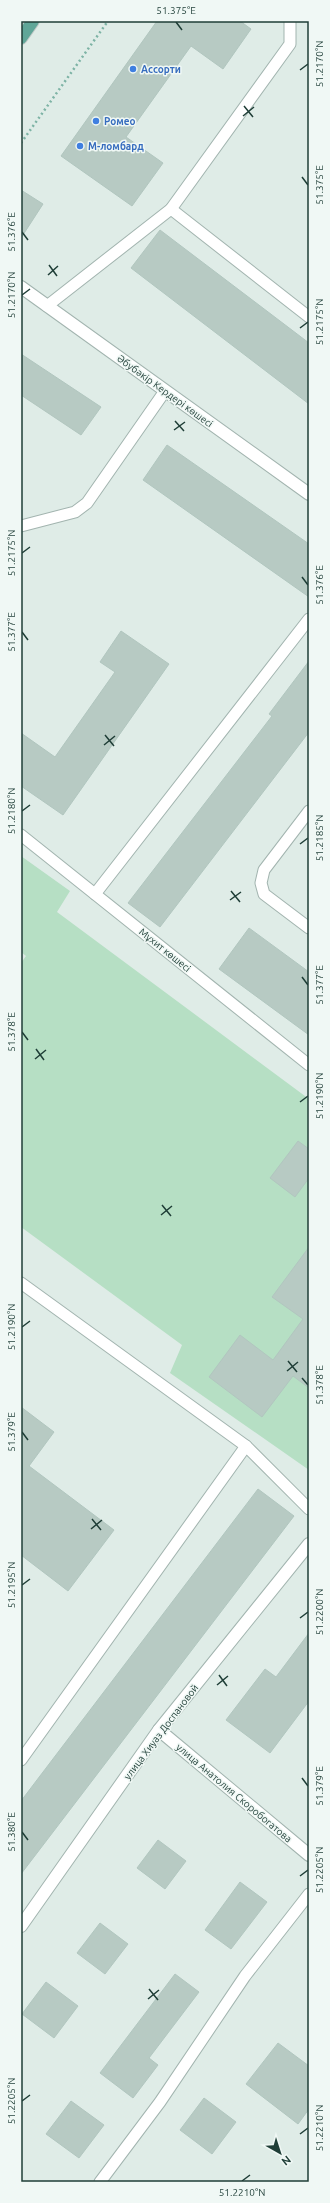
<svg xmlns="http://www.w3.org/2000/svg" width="330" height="2203" font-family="Ubuntu,sans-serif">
  <rect width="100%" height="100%" fill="#dfece7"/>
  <path fill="#b6dfc4" d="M21,856L70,891L57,912L309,1099V1470L170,1373L182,1345L21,1227V963L26,956L21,952Z"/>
  <g fill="#b7cac3" stroke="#b1c6bf">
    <path d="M157,21H240L251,29L223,69L191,46L126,137L163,163L132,206L61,156Z"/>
    <path d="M21,190L43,204L21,238Z"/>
    <path d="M160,230L309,343V404L131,268Z"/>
    <path d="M21,354L101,407L81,435L21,395Z"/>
    <path d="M167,445L309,544V597L143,480Z"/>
    <path d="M121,631L169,664L63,815L21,786V733L55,757L115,672L100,662Z"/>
    <path d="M309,661V732L160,927L128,903L272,716L269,714Z"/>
    <path d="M249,928L309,972V1035L219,969Z"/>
    <path d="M298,1141L309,1149V1178L295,1197L270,1178Z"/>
    <path d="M309,1247V1388L293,1376L262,1417L209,1377L240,1335L273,1360L303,1319L272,1297Z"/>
    <path d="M21,1407L54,1432L29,1466L114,1530L68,1591L21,1555Z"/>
    <path d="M258,1489L294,1516L21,1874V1801Z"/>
    <path d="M309,1633V1701L270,1753L226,1720L265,1669L276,1677Z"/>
    <path d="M158,1840L186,1861L165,1889L137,1868Z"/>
    <path d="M240,1882L267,1902L231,1949L205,1930Z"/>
    <path d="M100,1923L128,1944L105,1974L77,1953Z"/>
    <path d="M175,1974L199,1992L149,2058L158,2065L133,2098L100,2073Z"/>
    <path d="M46,1982L78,2006L54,2038L22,2014Z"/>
    <path d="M278,2043L309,2066V2109L298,2124L246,2084Z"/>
    <path d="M204,2098L236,2122L212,2154L180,2130Z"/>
    <path d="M71,2101L104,2125L79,2158L46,2134Z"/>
  </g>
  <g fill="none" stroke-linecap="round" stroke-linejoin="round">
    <defs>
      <g id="lane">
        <path d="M171,209L309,317"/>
        <path d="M47,306L171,209L290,44V21"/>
        <path d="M21,526L75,512L87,503L165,391"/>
        <path d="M309,811L264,870L261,883L264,894L309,928"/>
        <path d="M21,835L309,1065"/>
        <path d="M95,894L309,619"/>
        <path d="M21,1283L246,1446L309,1509"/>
        <path d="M21,1760L246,1446"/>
        <path d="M100,2182L160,2102L245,1976L309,1894"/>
      </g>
      <g id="street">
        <path d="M21,287L309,494"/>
        <path d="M159,1730L309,1855"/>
        <path d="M21,1926L159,1730L309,1544"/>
      </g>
      <path id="primary" d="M21,38L33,21"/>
    </defs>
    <use href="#lane" stroke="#a2b4af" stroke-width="13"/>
    <use href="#street" stroke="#a2b4af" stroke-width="14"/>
    <use href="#primary" stroke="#c0c9c7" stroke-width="14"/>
    <path stroke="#7db3a5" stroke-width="2.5" stroke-dasharray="2 3" stroke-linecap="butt" d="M21,143L108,21"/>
    <use href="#lane" stroke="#fff" stroke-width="11"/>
    <use href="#street" stroke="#fff" stroke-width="12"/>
    <use href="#primary" stroke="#60a698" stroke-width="12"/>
  </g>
  <path fill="none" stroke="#1f3e37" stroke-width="1.5" d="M176,22L182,30M300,70L308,64M244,106L253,117M243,116L254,107M302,177L308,185M22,232L28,240M49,265L57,276M48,275L58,266M22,295L30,289M300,328L308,322M175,421L184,431M174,430L185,422M22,553L30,547M302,577L308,585M22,632L28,640M105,735L114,746M104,745L115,736M22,811L30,805M300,844L308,838M231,891L240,902M230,900L241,892M302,977L308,985M22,1032L28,1040M36,1049L44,1060M35,1059L46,1050M300,1102L308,1096M162,1205L171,1216M161,1215L172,1206M22,1327L30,1321M288,1361L297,1372M287,1371L298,1362M302,1378L308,1385M22,1432L28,1440M92,1519L101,1530M91,1529L102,1520M22,1585L30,1579M300,1618L308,1612M219,1675L227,1686M217,1685L228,1676M302,1778L308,1786M22,1832L28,1840M300,1876L308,1870M149,1989L158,2000M148,1999L159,1990M22,2101L30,2095M300,2134L308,2128M242,2181L250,2175"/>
  <g fill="#3f7fe0" stroke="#f0f8f5" stroke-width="1.5">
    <circle cx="133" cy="69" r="4"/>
    <circle cx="96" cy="121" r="4"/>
    <circle cx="80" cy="146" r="4"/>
  </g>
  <g text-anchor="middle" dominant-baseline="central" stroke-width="3" stroke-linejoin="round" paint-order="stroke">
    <g font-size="10" font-weight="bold" fill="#366cbe" stroke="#f0f8f5" text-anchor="start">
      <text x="141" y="69">Ассорти</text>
      <text x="104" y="121">Ромео</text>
      <text x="88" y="146">М-ломбард</text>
    </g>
    <g font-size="10" fill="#1f3e37" stroke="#f0f8f5">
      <text transform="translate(165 391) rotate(36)">Әбубәкір Кердері көшесі</text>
      <text transform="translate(165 950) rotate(39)">Мұхит көшесі</text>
      <text transform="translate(161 1732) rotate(-53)">улица Хиуаз Доспановой</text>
      <text transform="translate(234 1793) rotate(40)">улица Анатолия Скоробогатова</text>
    </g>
  </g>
  <rect width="330" height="2203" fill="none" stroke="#f0f8f5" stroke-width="44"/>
  <g transform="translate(280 2153) rotate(141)" stroke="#f0f8f5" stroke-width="3" paint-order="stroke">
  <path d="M0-3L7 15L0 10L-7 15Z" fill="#1f3e37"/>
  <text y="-6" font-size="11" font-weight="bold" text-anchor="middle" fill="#1f3e37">N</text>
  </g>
  <rect x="22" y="22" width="286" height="2159" fill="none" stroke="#1f3e37" stroke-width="1.5"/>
  <g font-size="10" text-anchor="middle" fill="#1f3e37">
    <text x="176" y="14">51.375°E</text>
    <text transform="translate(319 64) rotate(-90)" y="4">51.2170°N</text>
    <text transform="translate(319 185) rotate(-90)" y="4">51.375°E</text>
    <text transform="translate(11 232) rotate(-90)" y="4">51.376°E</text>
    <text transform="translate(11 295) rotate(-90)" y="4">51.2170°N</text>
    <text transform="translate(319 322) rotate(-90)" y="4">51.2175°N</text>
    <text transform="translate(11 553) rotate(-90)" y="4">51.2175°N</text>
    <text transform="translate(319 585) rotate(-90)" y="4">51.376°E</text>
    <text transform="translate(11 632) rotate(-90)" y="4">51.377°E</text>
    <text transform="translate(11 811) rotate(-90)" y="4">51.2180°N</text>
    <text transform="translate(319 838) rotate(-90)" y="4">51.2185°N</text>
    <text transform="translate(319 985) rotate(-90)" y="4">51.377°E</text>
    <text transform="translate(11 1032) rotate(-90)" y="4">51.378°E</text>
    <text transform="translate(319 1096) rotate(-90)" y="4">51.2190°N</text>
    <text transform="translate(11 1327) rotate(-90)" y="4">51.2190°N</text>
    <text transform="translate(319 1385) rotate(-90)" y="4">51.378°E</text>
    <text transform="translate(11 1432) rotate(-90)" y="4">51.379°E</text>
    <text transform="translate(11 1585) rotate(-90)" y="4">51.2195°N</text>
    <text transform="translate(319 1612) rotate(-90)" y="4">51.2200°N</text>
    <text transform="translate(319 1786) rotate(-90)" y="4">51.379°E</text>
    <text transform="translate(11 1832) rotate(-90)" y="4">51.380°E</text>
    <text transform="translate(319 1870) rotate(-90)" y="4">51.2205°N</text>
    <text transform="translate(11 2101) rotate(-90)" y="4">51.2205°N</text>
    <text transform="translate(319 2128) rotate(-90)" y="4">51.2210°N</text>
    <text x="242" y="2196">51.2210°N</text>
  </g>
</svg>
